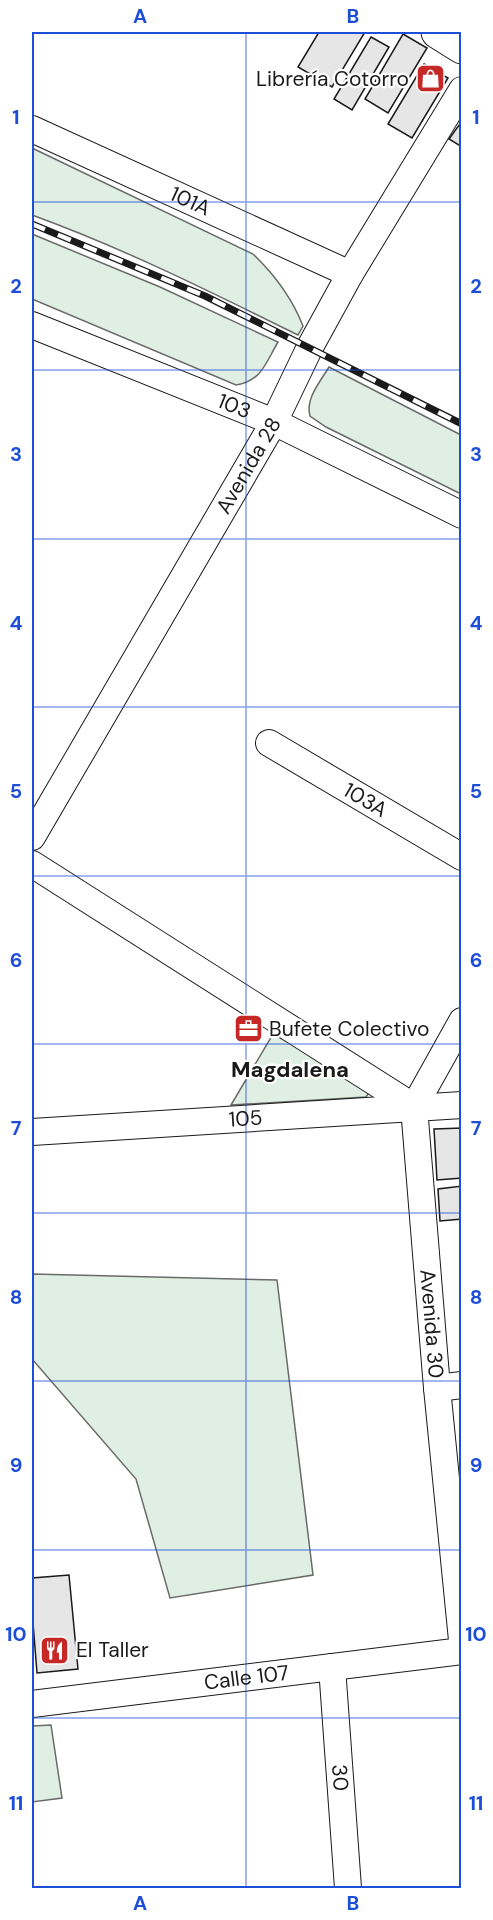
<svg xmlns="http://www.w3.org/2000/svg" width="493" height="1920" font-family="'DM Sans',sans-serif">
  <rect width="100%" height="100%" fill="#fff"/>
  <g fill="#e0efe3" stroke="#6a6a6a" stroke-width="1.5">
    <path d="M32,148L253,254C275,275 292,298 303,326L298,335C211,292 123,248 32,215Z"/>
    <path d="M32,234L160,287L278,342C266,362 262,381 236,385L32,299Z"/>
    <path d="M329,367L461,435V494L326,427L310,416C305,399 320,382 329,367Z"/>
    <path d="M273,1034L364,1083L371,1090L366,1097L231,1105Z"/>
    <path d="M32,1274L277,1280L313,1575L170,1598L136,1479L32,1359Z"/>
    <path d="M51,1725L62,1798L32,1802V1726Z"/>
  </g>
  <g fill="#e6e6e6" stroke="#1a1a1a" stroke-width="1.5">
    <path d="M319,32H365L332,87L298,67Z"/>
    <path d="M403,34L427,48L388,113L365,99Z"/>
    <path d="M371,37L389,47L352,110L334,99Z"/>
    <path d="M424,64L448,78L412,138L388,124Z"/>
    <path d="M462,121V147L449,139Z"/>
    <path d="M462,1128V1178L437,1180L434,1129Z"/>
    <path d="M462,1186V1219L440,1221L438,1189Z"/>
    <path d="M69,1575L78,1669L37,1673L32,1610V1578Z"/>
  </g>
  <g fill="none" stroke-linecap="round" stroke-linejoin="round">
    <defs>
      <g id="street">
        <path id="s1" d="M32,129L350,274"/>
        <path id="s2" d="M32,325L274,422L462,515"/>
        <path id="s3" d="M269,743L462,857"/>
        <path id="s4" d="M32,837L274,422L310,347L350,274L462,90"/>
        <path d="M32,864L414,1107"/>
        <path id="s5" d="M462,1021L414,1107L437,1388L462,1640"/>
        <path id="s6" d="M32,1132L462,1105"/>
        <path d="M437,1388L462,1385"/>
        <path id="s7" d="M332,1667L348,1888"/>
        <path id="s8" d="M32,1704L462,1651"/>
      </g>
      <path id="primary" d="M438,32L462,47"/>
    </defs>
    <use href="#street" stroke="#1a1a1a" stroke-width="28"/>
    <use href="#primary" stroke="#1a1a1a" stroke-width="35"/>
    <use href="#street" stroke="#fff" stroke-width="26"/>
    <use href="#primary" stroke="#fff" stroke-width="33"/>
    <defs>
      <path id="rail" d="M32,224L205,296L462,424"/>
    </defs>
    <use href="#rail" stroke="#1a1a1a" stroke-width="7"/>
    <use href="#rail" stroke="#fff" stroke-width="4.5" stroke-dasharray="14" stroke-linecap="butt"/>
  </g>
  <path fill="none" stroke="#1d4ed8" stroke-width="1.5" stroke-opacity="0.55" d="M246,32V1888M32,202H462M32,370H462M32,539H462M32,707H462M32,876H462M32,1044H462M32,1213H462M32,1381H462M32,1550H462M32,1718H462"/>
  <defs>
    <symbol id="shop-square" viewBox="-11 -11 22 22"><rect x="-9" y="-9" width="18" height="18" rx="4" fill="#c62828" stroke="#fff"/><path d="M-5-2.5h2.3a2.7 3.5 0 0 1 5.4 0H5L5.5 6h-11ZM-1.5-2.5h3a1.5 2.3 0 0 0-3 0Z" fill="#fff"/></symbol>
    <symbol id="office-square" viewBox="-11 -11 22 22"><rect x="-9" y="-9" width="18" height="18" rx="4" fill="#c62828" stroke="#fff"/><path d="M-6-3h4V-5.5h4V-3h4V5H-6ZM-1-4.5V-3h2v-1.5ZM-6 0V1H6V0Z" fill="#fff"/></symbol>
    <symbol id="restaurant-square" viewBox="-11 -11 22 22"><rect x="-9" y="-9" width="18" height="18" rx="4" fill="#c62828" stroke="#fff"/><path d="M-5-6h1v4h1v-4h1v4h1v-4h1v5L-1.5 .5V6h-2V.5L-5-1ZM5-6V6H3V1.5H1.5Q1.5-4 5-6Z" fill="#fff"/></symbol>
  </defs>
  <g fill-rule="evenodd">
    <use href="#shop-square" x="414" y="62" width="33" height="33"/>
    <use href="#office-square" x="232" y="1012" width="33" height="33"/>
    <use href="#restaurant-square" x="38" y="1634" width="33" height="33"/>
  </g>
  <g text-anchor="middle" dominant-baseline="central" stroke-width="4.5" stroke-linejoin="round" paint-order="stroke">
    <g font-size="21" fill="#1a1a1a" stroke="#fff" text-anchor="start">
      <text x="409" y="79" text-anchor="end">Librería Cotorro</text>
      <text x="269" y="1029">Bufete Colectivo</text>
      <text x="76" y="1650">El Taller</text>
    </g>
    <g font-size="21" fill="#1a1a1a" stroke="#fff">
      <text stroke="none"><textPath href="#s1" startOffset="174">101A</textPath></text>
      <text stroke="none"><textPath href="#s2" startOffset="218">103</textPath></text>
      <text stroke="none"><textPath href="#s4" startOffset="430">Avenida 28</textPath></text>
      <text stroke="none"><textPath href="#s3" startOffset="112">103A</textPath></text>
      <text stroke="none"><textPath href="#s6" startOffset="214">105</textPath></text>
      <text stroke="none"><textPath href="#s5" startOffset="316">Avenida 30</textPath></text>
      <text stroke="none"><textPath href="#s8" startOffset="216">Calle 107</textPath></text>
      <text stroke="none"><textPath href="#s7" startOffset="111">30</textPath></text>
    </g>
    <g font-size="22" font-weight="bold" fill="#1a1a1a" stroke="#fff">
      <text x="290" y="1069">Magdalena</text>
    </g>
  </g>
  <rect width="493" height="1920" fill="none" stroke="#ffffff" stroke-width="66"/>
  <rect x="33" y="33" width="427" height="1854" fill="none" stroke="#1d4ed8" stroke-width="2"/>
  <g font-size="20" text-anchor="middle" font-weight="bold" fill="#1d4ed8">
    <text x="140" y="23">A</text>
    <text x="353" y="23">B</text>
    <text x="16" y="124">1</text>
    <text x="476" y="124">1</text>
    <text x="16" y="293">2</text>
    <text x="476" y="293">2</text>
    <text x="16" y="461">3</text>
    <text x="476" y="461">3</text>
    <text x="16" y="630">4</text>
    <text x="476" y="630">4</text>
    <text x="16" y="798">5</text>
    <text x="476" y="798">5</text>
    <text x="16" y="967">6</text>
    <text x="476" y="967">6</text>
    <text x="16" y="1135">7</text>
    <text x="476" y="1135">7</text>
    <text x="16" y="1304">8</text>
    <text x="476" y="1304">8</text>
    <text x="16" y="1472">9</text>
    <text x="476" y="1472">9</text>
    <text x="16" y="1641">10</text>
    <text x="476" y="1641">10</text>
    <text x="16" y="1810">11</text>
    <text x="476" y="1810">11</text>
    <text x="140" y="1910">A</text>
    <text x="353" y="1910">B</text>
  </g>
</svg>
